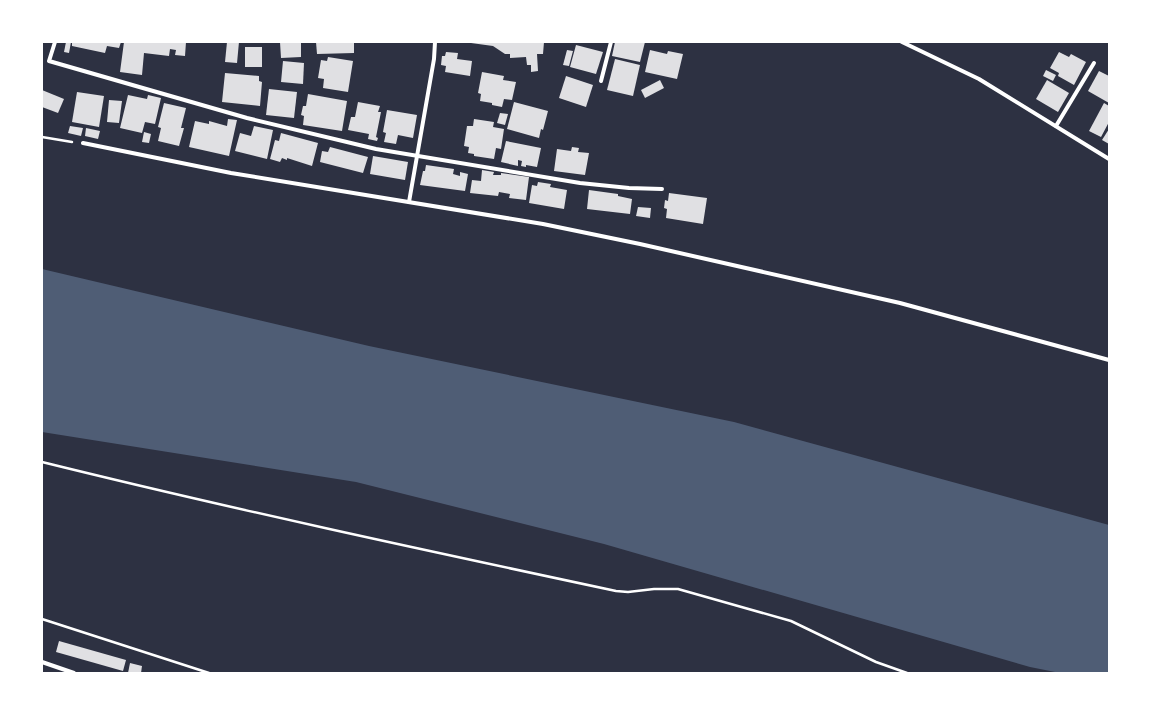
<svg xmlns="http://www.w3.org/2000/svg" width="1151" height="715" font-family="'Public Sans',sans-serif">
  <rect width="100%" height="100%" fill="#2d3142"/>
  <path fill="#4f5d75" d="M42,269L369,346L734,422L1109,525V673H1060L1030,667L604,544L356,482L42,432Z"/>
  <g fill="#e0e0e3">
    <path d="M66,42H71L69,53L64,52Z"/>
    <path d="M72,42H121L119,48L107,46L105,53L72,46Z"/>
    <path d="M124,42H186L185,56L175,55L176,50L170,49L169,56L144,53L142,75L120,72Z"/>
    <path d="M227,42H239L237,63L225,62Z"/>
    <path d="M280,42H301V57L281,58Z"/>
    <path d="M316,42H354V53L317,54Z"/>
    <path d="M471,42H544L543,54H537L538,71L531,72V65H527L526,57L510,58V54H505L493,46L471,43Z"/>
    <path d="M615,42H645L640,62L612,56Z"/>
    <path d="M576,45L603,52L596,74L570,67Z"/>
    <rect x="245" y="47" width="17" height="20"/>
    <path d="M567,50L573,51L569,66L563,65Z"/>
    <path d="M650,50L667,54L668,51L683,54L677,79L645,72Z"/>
    <path d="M446,52L458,53L457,59L472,61L470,76L445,72L446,66L441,65L442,56H445Z"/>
    <path d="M1059,52L1069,57L1071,54L1086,62L1074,85L1058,76L1059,73L1050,68Z"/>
    <path d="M328,57L353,61L348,92L323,88L324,79L318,78L321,60L327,61Z"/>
    <path d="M615,59L640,65L633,96L607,90Z"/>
    <path d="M283,61L304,63L303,84L281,82Z"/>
    <path d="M1046,70L1056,75L1053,81L1043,76Z"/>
    <path d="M1099,71L1109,76V103L1088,91Z"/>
    <path d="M482,72L504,76L503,80L516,82L512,100L504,99L502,107L492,105V103L480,101L481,94L478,93Z"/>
    <path d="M225,73L259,76V81L262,82L260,106L222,102Z"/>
    <path d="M566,76L593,85L586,107L559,98Z"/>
    <path d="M660,80L664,88L645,98L641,90Z"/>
    <path d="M1047,80L1069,93L1058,112L1036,99Z"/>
    <path d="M269,89L297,92L294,118L266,115Z"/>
    <path d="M42,90L64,99L58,113L42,107Z"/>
    <path d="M77,92L104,96L99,127L72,122Z"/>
    <path d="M308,94L347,101L342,131L303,125L304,116L301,115L303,106H306Z"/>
    <path d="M128,95L147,99L148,95L161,98L155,124L145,122L142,133L120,128Z"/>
    <path d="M109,100L122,101L119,123L107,122Z"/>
    <path d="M358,102L380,106L378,112H381L376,137L378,138L377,141L368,139L369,134L348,130L351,117H355Z"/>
    <path d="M514,102L548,111L543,130L541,129L539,138L507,129Z"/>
    <path d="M164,103L186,108L181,128H184L179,146L158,141L161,128L158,127Z"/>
    <path d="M1104,103L1109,106V122L1101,137L1089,131Z"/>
    <path d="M387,110L417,115L413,138L398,135L396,144L384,142L386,133L383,132Z"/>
    <path d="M500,113L508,114L505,125L497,123Z"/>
    <path d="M228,119L237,120L229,156L189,147L195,121L209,124V121L227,126Z"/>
    <path d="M474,119L494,122L493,127L504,129L501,149L496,148L494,159L474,156V154L468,153L469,147L464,146L467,126H473Z"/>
    <path d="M70,126L83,128L81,136L68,133Z"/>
    <path d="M254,126L273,130L267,159L235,151L240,133L251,136Z"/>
    <path d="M86,128L100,131L98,139L85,136Z"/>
    <path d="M1109,129V144L1102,140Z"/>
    <path d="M144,132L151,134L149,143L142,142Z"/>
    <path d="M281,133L318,143L312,166L287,158V160L282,158L280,162L270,159L275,140L279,141Z"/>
    <path d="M506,141L541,148L537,167L526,165V167L521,166L522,161L518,160V166L501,162Z"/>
    <path d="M330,147L368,157L363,173L320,162L322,151L328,152Z"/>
    <path d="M572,147L579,148L578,152L589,153L585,175L554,171L557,149L571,151Z"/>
    <path d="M373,156L408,162L405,180L370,174Z"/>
    <path d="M426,165L454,169L453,174L460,176V172L468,174L465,191L420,185L423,171H425Z"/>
    <path d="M482,170L494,172L493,175H501V173L529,177L526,200L509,198L510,194L499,192L498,196L470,193L472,180L481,181Z"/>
    <path d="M538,182L551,184L550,187L567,190L564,209L529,203L532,185L537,186Z"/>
    <path d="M589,190L618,194V196L632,199L630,214L587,209Z"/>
    <path d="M669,193L707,198L703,224L666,218L667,209L664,208L665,200L668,201Z"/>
    <path d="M638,207L651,208L650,218L636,216Z"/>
    <path d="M59,641L126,660L123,671L56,652Z"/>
    <path d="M130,663L142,666L141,673H128Z"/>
  </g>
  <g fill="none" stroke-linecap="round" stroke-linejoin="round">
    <g stroke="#fff" stroke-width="2.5">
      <path d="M42,137L72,142"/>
      <path d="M42,462C232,509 424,550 616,591L628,592L654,589H678L745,608L791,621L876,662L907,673"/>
      <path d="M42,619L209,673"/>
    </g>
    <g stroke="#fff" stroke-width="4">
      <path d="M55,42L49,61L247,118L376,149L580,183L629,188L662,189"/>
      <path d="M902,42L979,79L1109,159"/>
      <path d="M601,81L611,42"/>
      <path d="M1056,126L1094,63"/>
      <path d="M83,143L231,173L543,224L640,244L900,303L1109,360"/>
      <path d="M409,202L434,59L435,42"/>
      <path d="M42,662L74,673"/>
    </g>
  </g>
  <rect width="1151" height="715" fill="none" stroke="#ffffff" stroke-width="86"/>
</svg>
